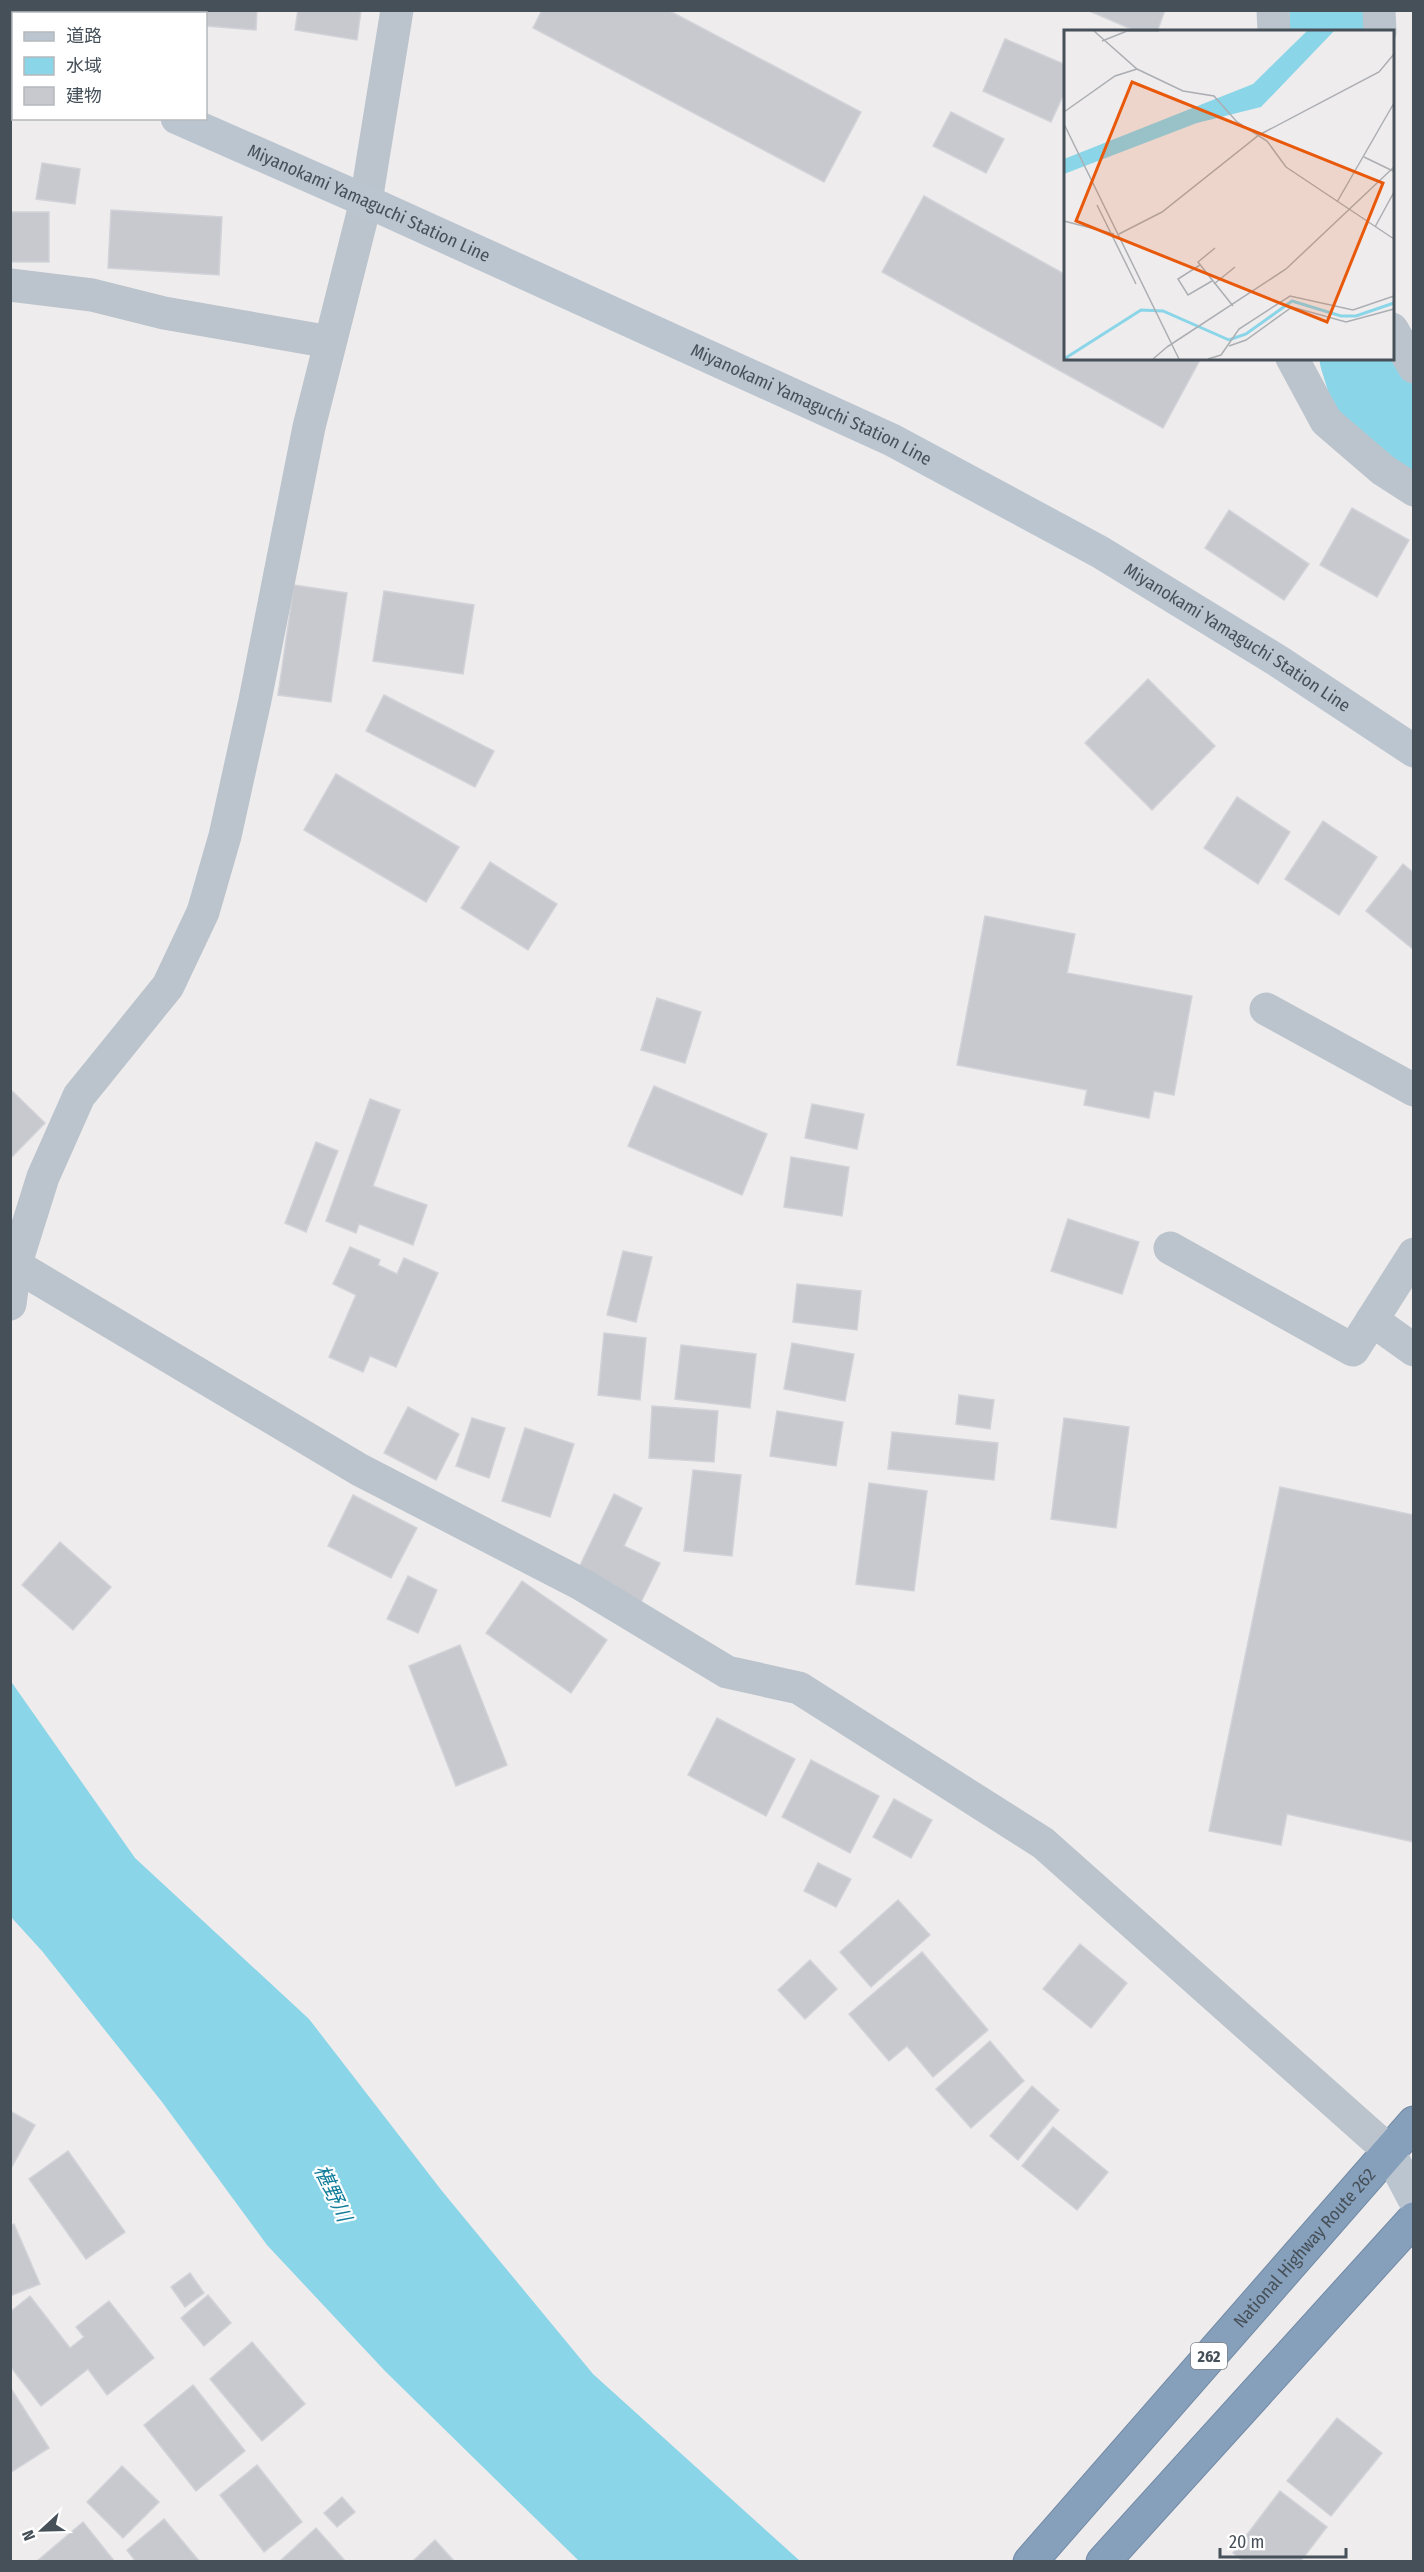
<svg xmlns="http://www.w3.org/2000/svg" width="1424" height="2572" font-family="'Fira Sans Condensed','Noto Sans JP',sans-serif">
  <rect width="100%" height="100%" fill="#efeced"/>
  <path fill="#8ad5e8" d="M10,1680L135,1858L309,2019L442,2191L593,2374L800,2561H579L385,2371L267,2245L162,2102L42,1951L11,1917Z"/>
  <g fill="none" stroke-linecap="round" stroke-linejoin="round">
    <g stroke="#8ad5e8" stroke-width="75">
      <path d="M1327,10V32"/>
      <path d="M1357,358L1366,387L1414,440"/>
    </g>
  </g>
  <g fill="#c7c9cf" stroke="#d1d3d8" stroke-width="1.5">
    <path d="M198,10H257L256,30L206,26V14H198Z"/>
    <path d="M298,10H361L357,40L295,30Z"/>
    <path d="M542,10H668L861,112L824,182L533,28Z"/>
    <path d="M1087,10H1165L1157,32H1138Z"/>
    <path d="M1005,39L1066,65V89L1051,122L983,91Z"/>
    <path d="M951,112L1004,139L986,173L933,146Z"/>
    <path d="M42,163L80,169L75,204L36,199Z"/>
    <path d="M924,196L1066,275V358H1201L1163,428L882,272Z"/>
    <path d="M111,210L222,217L219,275L108,268Z"/>
    <rect x="10" y="212" width="39" height="50"/>
    <path d="M1352,508L1409,540L1377,597L1320,565Z"/>
    <path d="M1229,510L1309,564L1284,600L1205,548Z"/>
    <path d="M294,585L347,593L331,702L278,695Z"/>
    <path d="M384,591L474,605L463,674L373,661Z"/>
    <path d="M1148,679L1215,746L1152,810L1085,743Z"/>
    <path d="M384,695L494,751L475,787L366,731Z"/>
    <path d="M336,774L459,847L426,902L304,830Z"/>
    <path d="M1237,797L1290,832L1258,884L1204,848Z"/>
    <path d="M1323,821L1377,857L1339,915L1285,879Z"/>
    <path d="M490,862L557,904L528,950L461,908Z"/>
    <path d="M1403,864L1414,873V950L1366,911Z"/>
    <path d="M985,916L1075,934L1067,973L1192,996L1174,1095L1154,1091L1149,1118L1084,1105L1087,1090L957,1065Z"/>
    <path d="M657,998L701,1012L685,1063L641,1050Z"/>
    <path d="M654,1086L767,1134L742,1195L628,1146Z"/>
    <path d="M10,1089L45,1123L10,1159Z"/>
    <path d="M370,1099L400,1110L373,1186L427,1205L413,1245L359,1224L356,1233L326,1221Z"/>
    <path d="M812,1104L864,1114L857,1149L805,1138Z"/>
    <path d="M316,1142L338,1151L306,1232L285,1223Z"/>
    <path d="M791,1157L849,1167L842,1216L784,1207Z"/>
    <path d="M1068,1219L1139,1242L1122,1294L1051,1271Z"/>
    <path d="M350,1247L380,1260L378,1265L397,1274L404,1258L438,1273L396,1367L370,1356L363,1372L329,1357L356,1295L333,1284Z"/>
    <path d="M623,1251L652,1257L636,1322L607,1315Z"/>
    <path d="M797,1284L861,1291L857,1330L793,1322Z"/>
    <path d="M604,1333L646,1338L640,1400L598,1395Z"/>
    <path d="M792,1343L854,1354L845,1401L784,1389Z"/>
    <path d="M681,1345L756,1354L750,1408L675,1399Z"/>
    <path d="M959,1395L994,1400L990,1429L956,1424Z"/>
    <path d="M652,1406L718,1411L714,1462L649,1458Z"/>
    <path d="M408,1407L459,1434L436,1480L384,1453Z"/>
    <path d="M777,1411L843,1422L836,1466L770,1456Z"/>
    <path d="M472,1418L505,1428L489,1478L456,1466Z"/>
    <path d="M1064,1418L1129,1427L1116,1528L1051,1519Z"/>
    <path d="M525,1428L574,1444L550,1517L502,1501Z"/>
    <path d="M892,1432L998,1443L994,1480L888,1469Z"/>
    <path d="M693,1470L741,1475L732,1556L684,1551Z"/>
    <path d="M869,1483L927,1491L914,1591L856,1584Z"/>
    <path d="M1280,1487L1414,1515V1842L1287,1814L1281,1845L1209,1831Z"/>
    <path d="M614,1494L642,1508L624,1546L660,1563L641,1602L577,1572Z"/>
    <path d="M353,1495L417,1528L391,1578L328,1546Z"/>
    <path d="M60,1542L111,1587L73,1630L22,1585Z"/>
    <path d="M408,1576L437,1590L418,1633L387,1619Z"/>
    <path d="M522,1581L607,1640L571,1693L486,1633Z"/>
    <path d="M460,1645L507,1765L456,1786L409,1666Z"/>
    <path d="M717,1718L795,1759L766,1816L688,1775Z"/>
    <path d="M811,1760L879,1796L850,1853L782,1817Z"/>
    <path d="M894,1799L932,1820L911,1858L873,1837Z"/>
    <path d="M818,1863L851,1879L836,1907L804,1891Z"/>
    <path d="M898,1900L930,1935L871,1987L840,1952Z"/>
    <path d="M1080,1944L1127,1983L1091,2028L1043,1989Z"/>
    <path d="M922,1952L988,2030L933,2077L907,2046L889,2061L849,2014Z"/>
    <path d="M810,1960L837,1989L805,2019L778,1990Z"/>
    <path d="M990,2041L1024,2081L971,2128L936,2089Z"/>
    <path d="M1032,2086L1059,2110L1018,2160L990,2136Z"/>
    <path d="M10,2111L35,2125L10,2170Z"/>
    <path d="M1053,2127L1108,2172L1077,2210L1022,2166Z"/>
    <path d="M68,2151L125,2232L86,2259L29,2179Z"/>
    <path d="M14,2224L40,2284L10,2296V2226Z"/>
    <path d="M190,2273L204,2293L185,2307L171,2287Z"/>
    <path d="M208,2295L231,2323L204,2346L181,2318Z"/>
    <path d="M30,2296L70,2348L84,2337L76,2327L109,2301L154,2358L107,2395L88,2369L41,2406L10,2366V2312Z"/>
    <path d="M252,2342L305,2404L262,2441L210,2379Z"/>
    <path d="M193,2385L245,2451L196,2491L144,2425Z"/>
    <path d="M10,2387L49,2448L10,2473Z"/>
    <path d="M1337,2418L1382,2453L1331,2516L1287,2481Z"/>
    <path d="M257,2465L302,2522L264,2552L220,2495Z"/>
    <path d="M122,2466L159,2502L123,2538L87,2502Z"/>
    <path d="M1280,2491L1327,2527L1300,2562H1244L1233,2553Z"/>
    <path d="M342,2497L355,2512L337,2527L324,2513Z"/>
    <path d="M164,2519L200,2562H136L127,2550Z"/>
    <path d="M83,2522L115,2562H36Z"/>
    <path d="M316,2528L346,2562H279Z"/>
    <path d="M435,2540L455,2562H412Z"/>
  </g>
  <g fill="none" stroke-linecap="round" stroke-linejoin="round">
    <defs>
      <g id="highway">
        <path id="s2" d="M1030,2562L1414,2123"/>
        <path d="M1103,2562L1414,2219"/>
      </g>
    </defs>
    <use href="#highway" stroke="#718aa6" stroke-width="35"/>
    <g stroke="#bbc4cc" stroke-width="33">
      <path d="M1273,10L1274,32"/>
      <path d="M1379,10L1380,32"/>
      <path d="M10,285L92,295L164,313L330,342"/>
      <path d="M1392,329L1414,367"/>
      <path d="M1292,358L1326,421L1383,470L1414,490"/>
      <path d="M1266,1009L1414,1090"/>
      <path d="M1170,1248L1353,1350L1414,1254"/>
      <path d="M10,1262L360,1470L581,1584L727,1672L799,1688L1043,1843L1388,2150"/>
      <path d="M10,1304L15,1266L43,1177L79,1096L168,986L203,912L225,836L255,700L309,427L366,201L397,10"/>
      <path d="M1372,1320L1414,1350"/>
    </g>
    <g stroke="#bbc5d0" stroke-width="33">
      <path d="M10,46L14,47"/>
      <path id="s1" d="M177,118L366,201L892,440L1100,552L1278,661L1414,751"/>
      <path d="M1388,2150L1414,2199"/>
    </g>
    <use href="#highway" stroke="#869fba" stroke-width="33"/>
  </g>
  <g text-anchor="middle" dominant-baseline="central" stroke-width="4.5" stroke-linejoin="round" paint-order="stroke">
    <rect fill="#fff" stroke="#7e848b" stroke-width="1.5" x="1191" y="2343" width="36" height="26" rx="4.5"/>
    <g font-size="16" font-weight="bold" fill="#465059">
      <text x="1209" y="2356">262</text>
    </g>
    <g font-size="18" fill="#465059" stroke="#fff">
      <text stroke="none"><textPath href="#s1" startOffset="210">Miyanokami Yamaguchi Station Line</textPath></text>
      <text stroke="none"><textPath href="#s1" startOffset="696">Miyanokami Yamaguchi Station Line</textPath></text>
      <text stroke="none"><textPath href="#s1" startOffset="1182">Miyanokami Yamaguchi Station Line</textPath></text>
      <text stroke="none"><textPath href="#s2" startOffset="417">National Highway Route 262</textPath></text>
    </g>
    <g font-size="20" font-style="italic" fill="#117d9a" stroke="#fff">
      <text transform="translate(333 2193) rotate(65)">椹野川</text>
    </g>
  </g>
  <g transform="translate(1064 30)">
    <rect width="330" height="330" fill="#efeced"/>
    <path d="M243,1H270L197,77L133,93L0,144V129L189,54Z" fill="#8ad5e8"/>
    <path fill="none" stroke="#8ad5e8" stroke-width="3" d="M0,329L77,280L99,281L165,310L182,304L228,271L277,286H292L330,273"/>
    <path fill="none" stroke="#abaeb2" stroke-width="1.5" d="M30,1L73,39L119,61L150,66L173,92L203,111L222,137L330,209M38,11L63,1H95M0,82L51,46L73,39M0,94L115,329M300,127L329,141M273,172L330,73M33,175L72,254M0,191L50,204M311,197L330,162M55,204L98,182L195,105L315,42L330,24M151,218L134,232L169,276M136,235L114,249L124,265L148,251M150,254L171,237M165,316L182,310L228,277L282,292L330,279M103,317L222,239L330,137M89,329L103,317M144,329L157,325L175,299L226,266L289,280L330,266"/>
    <path fill="#e8590c" fill-opacity="0.15" stroke="#e8590c" stroke-width="3" d="M68,52L319,153L263,292L12,191Z"/>
    <rect width="330" height="330" fill="none" stroke="#465059" stroke-width="3"/>
  </g>
  <rect width="1424" height="2572" fill="none" stroke="#465059" stroke-width="24"/>
  <rect x="12" y="12" width="195" height="108" fill="#ffffff" stroke="#b5b9bd" stroke-width="1.5"/>
  <rect x="24" y="32" width="30" height="9" fill="#bbc5d0" stroke="#b5b9bd" stroke-width="1.5"/>
  <text x="66" y="42" font-size="18" fill="#465059">道路</text>
  <rect x="24" y="57" width="30" height="18" fill="#8ad5e8" stroke="#b5b9bd" stroke-width="1.5"/>
  <text x="66" y="72" font-size="18" fill="#465059">水域</text>
  <rect x="24" y="87" width="30" height="18" fill="#c7c9cf" stroke="#b5b9bd" stroke-width="1.5"/>
  <text x="66" y="102" font-size="18" fill="#465059">建物</text>
  <g transform="translate(42 2530) rotate(248)" stroke="#ffffff" stroke-width="4.5" paint-order="stroke">
  <path d="M0-4.5L10 22L0 15L-10 22Z" fill="#465059"/>
  <text y="-9" font-size="16" font-weight="bold" text-anchor="middle" fill="#465059">N</text>
  </g>
  <path d="M1220 2548v9h126v-9" fill="none" stroke="#465059" stroke-width="3"/>
  <text x="1229" y="2548" font-size="18" fill="#465059" stroke="#ffffff" stroke-width="4.5" paint-order="stroke">20 m</text>
</svg>
